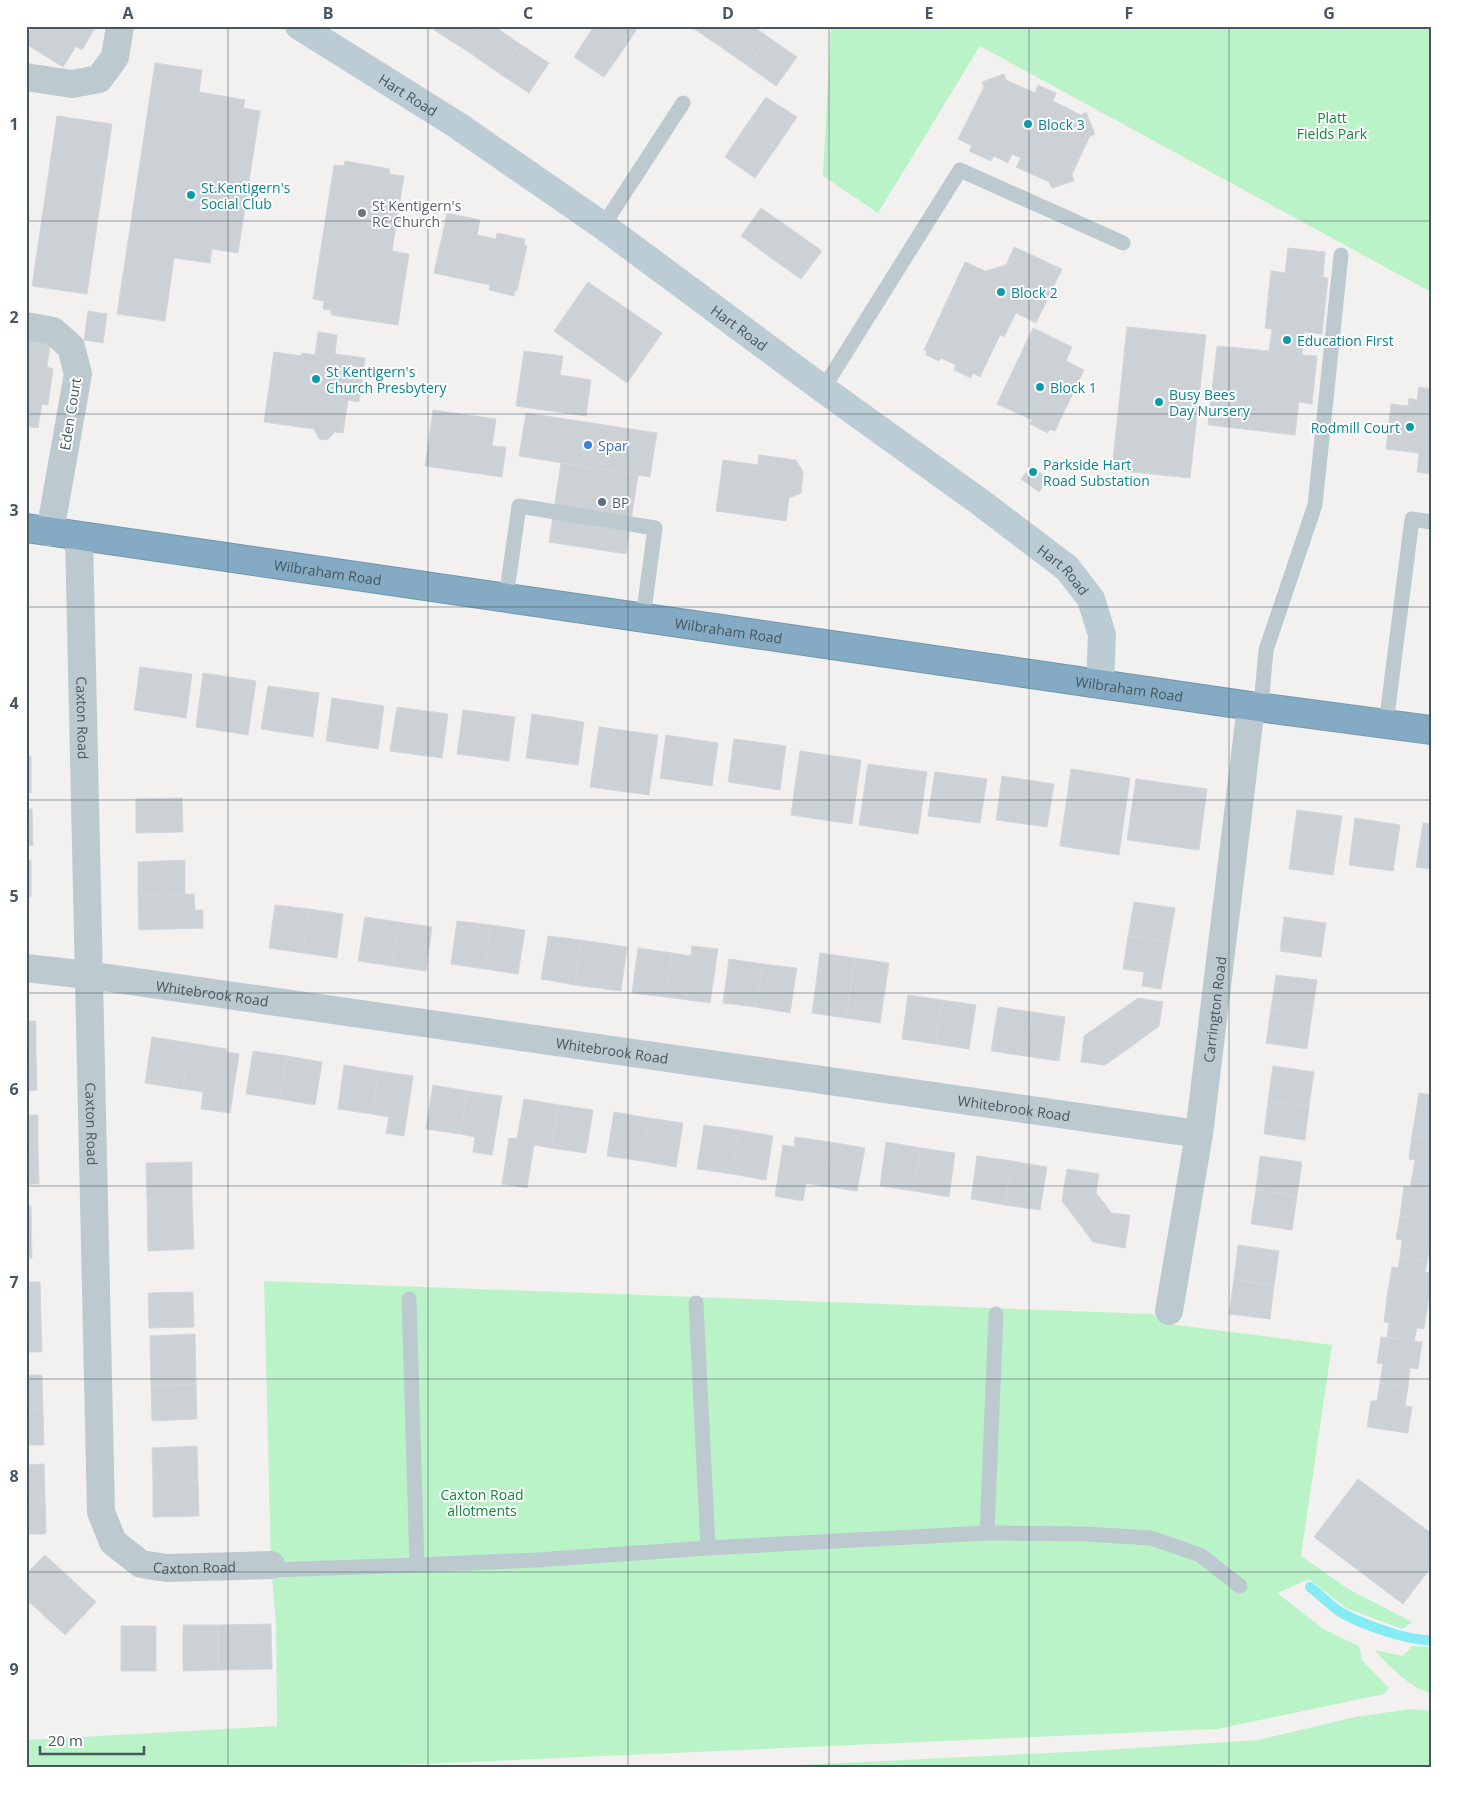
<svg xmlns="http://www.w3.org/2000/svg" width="1457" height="1793" font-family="'Open Sans',sans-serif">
  <rect width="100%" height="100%" fill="#f3f0f0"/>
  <g fill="#bbf3c9">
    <path d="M831,26H1431V292L980,46L878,213L823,176Z"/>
    <path d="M264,1281L1152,1314L1169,1324L1332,1345L1301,1556L1350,1590L1412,1622L1402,1629L1346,1608L1309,1579L1277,1593L1325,1630L1359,1646L1362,1660L1389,1688L1384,1694L1217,1729L354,1767H26V1740L277,1726L276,1623L271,1565Z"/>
    <path d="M1412,1646L1431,1647V1693C1409,1688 1390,1666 1374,1650L1403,1656Z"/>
    <path d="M1411,1709L1431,1711V1767H758L1090,1751L1258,1740L1355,1717Z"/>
  </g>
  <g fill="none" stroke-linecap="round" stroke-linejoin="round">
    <path stroke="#85ecf4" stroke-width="10" d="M1310,1587C1321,1595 1332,1608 1344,1614C1364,1625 1409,1641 1431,1640"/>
  </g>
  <g fill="#cbd1d5" stroke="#d3d7dc">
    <path d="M32,26H96L82,50L76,46L63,67L26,44V38Z"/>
    <path d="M436,26H484L467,51L434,30Z"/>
    <path d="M484,26H494L520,44L500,74L467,51Z"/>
    <path d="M594,26L625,47L604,77L574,57Z"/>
    <path d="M595,26H639L625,47Z"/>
    <path d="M690,26H727L715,43Z"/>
    <path d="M727,26H753L768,37L748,66L715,43Z"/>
    <path d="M768,37L797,57L776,86L748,66Z"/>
    <path d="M520,44L549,63L529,93L500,74Z"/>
    <path d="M155,63L202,70L199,92L245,100L243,108L260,111L238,253L212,249L210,263L174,258L165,321L117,314Z"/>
    <path d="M1004,74L1006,80L1035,93L1038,85L1056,93L1053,101L1081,115L1086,112L1095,134L1090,136L1072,174L1074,181L1052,188L1049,182L1016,167L1021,158L1012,154L1008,163L994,156L991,161L969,151L972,146L958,139L984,87L982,82Z"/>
    <path d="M766,97L797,117L776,148L745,127Z"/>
    <path d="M57,116L112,124L87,294L32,286Z"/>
    <path d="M745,127L776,148L755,178L725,157Z"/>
    <path d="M345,161L390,169L389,174L404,176L392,251L409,254L398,325L331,315V310L323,309L324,301L313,299L334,165L344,166Z"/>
    <path d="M761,208L791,229L771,258L741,236Z"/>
    <path d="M447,213L480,220L477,235L496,239L497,233L525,239L524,245L527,246L517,291L515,290L514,296L489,290L490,285L434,273Z"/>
    <path d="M791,229L822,251L801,279L771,258Z"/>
    <path d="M1014,247L1062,269L1036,323L1016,313L1004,337L1000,335L980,377L973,373L971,378L954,370L956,365L941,358L939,361L926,355L927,351L924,350L965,262L985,271L1006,265Z"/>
    <path d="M1288,248L1325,252L1323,277L1328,278L1322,334L1304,332L1302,355L1317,356L1312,404L1299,402L1295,435L1208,425L1217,346L1269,351L1272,329L1265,328L1271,271L1285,273Z"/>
    <path d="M588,282L662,333L627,383L554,331Z"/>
    <path d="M88,311L107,314L103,343L84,340Z"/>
    <path d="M1127,327L1206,335L1190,478L1112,470Z"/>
    <path d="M1033,328L1072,347L1066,361L1084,370L1055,431L1050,429L1048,433L1030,424L1032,420L997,404Z"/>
    <path d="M318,332L337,335L335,354L365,358L359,402L348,400L343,433L335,432L327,440L319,439L314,429L264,422L274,352L302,356V353L315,355Z"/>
    <path d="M26,340L50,344L47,367L53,369L48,405L42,404L38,428L26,426Z"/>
    <path d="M524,351L563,356L560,375L591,380L586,416L516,406Z"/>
    <path d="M1419,387L1431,389V474L1417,472L1419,453L1386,449L1391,404L1408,406L1409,398L1417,400Z"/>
    <path d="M433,410L496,419L492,446L506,447L502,477L425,466Z"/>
    <path d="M526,413L657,433L650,477L519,456Z"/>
    <path d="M759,455L796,460L803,472L801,493L789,498L786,521L716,511L723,460L758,465Z"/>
    <path d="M561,463L638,475L626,554L549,542Z"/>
    <path d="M1031,466L1049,479L1039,492L1021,479Z"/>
    <path d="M140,667L192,674L186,718L134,710Z"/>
    <path d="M203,673L256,681L248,735L196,727Z"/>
    <path d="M268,686L319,693L313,737L261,729Z"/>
    <path d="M332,698L384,706L378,749L326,741Z"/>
    <path d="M397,707L448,714L442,758L390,751Z"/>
    <path d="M463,710L515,717L509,761L457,754Z"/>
    <path d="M532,714L584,722L578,765L526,758Z"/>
    <path d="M599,727L658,735L649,795L590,787Z"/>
    <path d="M666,735L718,743L712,786L660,778Z"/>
    <path d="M734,739L786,746L780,790L728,782Z"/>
    <path d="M26,744H28V756H31V793H26Z"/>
    <path d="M800,751L861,760L852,824L791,815Z"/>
    <path d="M868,764L927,772L918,834L859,825Z"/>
    <path d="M1071,769L1130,778L1119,855L1060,846Z"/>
    <path d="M935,772L987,779L980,823L928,816Z"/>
    <path d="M1002,776L1054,784L1047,827L996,820Z"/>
    <path d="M1136,779L1207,789L1199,850L1127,840Z"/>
    <path d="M182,798L183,832L136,833V799Z"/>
    <path d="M26,809H32L33,845L26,846Z"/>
    <path d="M1297,810L1342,816L1333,875L1289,869Z"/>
    <path d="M1355,818L1400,825L1393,871L1349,865Z"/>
    <path d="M1423,823L1431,824V869L1416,867Z"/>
    <rect x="26" y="860" width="5" height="37"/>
    <path d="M185,860V894L138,895V862Z"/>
    <path d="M194,894L195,910H203V928L139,930L138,895Z"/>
    <path d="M1134,902L1175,908L1169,942L1128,936Z"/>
    <path d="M275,905L309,909L303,953L269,948Z"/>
    <path d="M309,909L343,914L337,958L303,953Z"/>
    <path d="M365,917L398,922L392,966L358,961Z"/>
    <path d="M1284,917L1326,923L1321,957L1280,951Z"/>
    <path d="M457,921L491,925L485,969L451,964Z"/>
    <path d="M398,922L432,927L426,971L392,966Z"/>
    <path d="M491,925L525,930L518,974L485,969Z"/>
    <path d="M548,936L581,940L575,985L541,979Z"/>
    <path d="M1128,936L1169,942L1161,989L1142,986L1144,972L1123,969Z"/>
    <path d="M581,940L627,947L621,991L575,985Z"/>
    <path d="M692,946L718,949L710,1003L666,997L672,953L691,956Z"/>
    <path d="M638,948L672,953L666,997L632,993Z"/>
    <path d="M820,953L855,958L846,1018L812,1013Z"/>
    <path d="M855,958L889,963L880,1023L846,1018Z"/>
    <path d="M729,959L763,964L756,1007L723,1003Z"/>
    <path d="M763,964L797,968L790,1013L756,1007Z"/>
    <path d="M1276,975L1317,980L1312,1014L1271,1009Z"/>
    <path d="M908,995L942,1000L936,1044L902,1039Z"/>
    <path d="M1138,998L1163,1002L1159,1026L1132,1046L1111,1017Z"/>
    <path d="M942,1000L976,1005L969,1049L936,1044Z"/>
    <path d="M998,1007L1032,1012L1025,1056L991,1051Z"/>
    <path d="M1271,1009L1312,1014L1307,1049L1266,1043Z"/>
    <path d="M1032,1012L1065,1017L1059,1061L1025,1056Z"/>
    <path d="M1111,1017L1132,1046L1105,1065L1081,1062L1084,1036Z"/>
    <rect x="26" y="1021" width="10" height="35"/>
    <path d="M152,1037L190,1043L183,1089L145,1083Z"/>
    <path d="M190,1043L227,1049V1052L239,1054L230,1113L201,1109L203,1092L183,1089Z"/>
    <path d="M253,1051L287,1056L280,1099L246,1094Z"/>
    <path d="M26,1056H36L37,1090L26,1091Z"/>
    <path d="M287,1056L322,1062L315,1105L280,1099Z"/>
    <path d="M344,1065L379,1071L372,1114L338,1109Z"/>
    <path d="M1273,1066L1314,1072L1309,1106L1268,1101Z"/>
    <path d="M379,1071L413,1076L404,1136L386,1133L389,1117L372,1114Z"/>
    <path d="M433,1085L467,1091L460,1134L426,1129Z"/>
    <path d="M467,1091L502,1096L492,1155L473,1152L475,1137L460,1134Z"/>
    <path d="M1419,1093L1431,1095V1139L1412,1136Z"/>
    <path d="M524,1099L559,1105L551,1148L534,1145L527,1188L502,1184L509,1138L517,1139Z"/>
    <path d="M1268,1101L1309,1106L1305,1140L1264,1134Z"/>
    <path d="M559,1105L593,1110L586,1153L551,1148Z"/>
    <path d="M614,1112L649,1118L642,1161L607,1156Z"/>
    <path d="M26,1115H38V1149L26,1150Z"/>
    <path d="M649,1118L683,1123L676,1167L642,1161Z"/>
    <path d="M704,1125L739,1130L732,1174L697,1169Z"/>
    <path d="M739,1130L773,1136L766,1180L732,1174Z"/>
    <path d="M1412,1136L1431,1139V1180L1412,1177L1415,1160L1409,1159Z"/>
    <path d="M795,1137L830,1142L823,1186L806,1183L803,1201L775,1196L783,1145L794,1147Z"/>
    <path d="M830,1142L865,1148L857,1191L823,1186Z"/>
    <path d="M886,1142L921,1148L914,1191L880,1186Z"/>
    <path d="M921,1148L955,1153L949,1197L914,1191Z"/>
    <path d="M38,1149L39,1184H28V1194H26V1150Z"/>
    <path d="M977,1156L1012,1161L1005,1205L971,1199Z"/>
    <path d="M1260,1156L1302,1162L1297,1196L1256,1190Z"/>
    <path d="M1012,1161L1047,1167L1040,1210L1005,1205Z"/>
    <path d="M192,1162V1197L147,1198L146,1163Z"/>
    <path d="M1067,1169L1099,1174L1096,1193L1104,1203L1078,1222L1062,1201Z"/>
    <path d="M1412,1177L1431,1180V1221L1400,1216L1404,1186L1410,1187Z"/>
    <path d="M1256,1190L1297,1196L1292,1230L1251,1224Z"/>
    <path d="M192,1197L194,1249L148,1251L147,1198Z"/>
    <path d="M1104,1203L1111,1213L1130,1215L1125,1248L1093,1242L1078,1222Z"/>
    <path d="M26,1206H31L32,1258H26Z"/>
    <path d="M1400,1216L1431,1221V1244L1427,1261L1400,1257L1402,1240L1396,1239Z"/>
    <path d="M1238,1245L1279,1251L1274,1286L1234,1279Z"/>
    <path d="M1400,1257L1427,1261L1425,1272L1431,1273L1428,1303L1387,1297L1392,1267L1398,1268Z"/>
    <path d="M1234,1279L1274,1286L1270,1319L1229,1314Z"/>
    <path d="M26,1282H40L41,1317L26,1318Z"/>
    <path d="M193,1292L194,1327L149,1328L148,1293Z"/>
    <path d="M1387,1297L1428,1303L1424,1329L1417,1328L1414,1341L1387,1337L1389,1323L1384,1322Z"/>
    <path d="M41,1317L42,1352H26V1318Z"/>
    <path d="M195,1334L196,1384L151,1386L150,1336Z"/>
    <path d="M1381,1337L1422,1342L1418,1369L1410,1368L1408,1387L1380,1383L1383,1364L1377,1363Z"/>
    <path d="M26,1375H42L43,1410H26Z"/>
    <path d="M1380,1383L1408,1387L1405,1406L1412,1407L1408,1433L1367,1427L1371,1401H1377Z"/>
    <path d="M196,1384L197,1419L152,1421L151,1386Z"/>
    <path d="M26,1410H43L44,1445H26Z"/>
    <path d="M197,1446L198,1482L153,1483L152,1448Z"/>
    <path d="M44,1464L45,1499H26V1465Z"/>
    <path d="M1358,1479L1431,1533V1567L1403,1604L1314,1537Z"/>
    <path d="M198,1482L199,1516L153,1517V1483Z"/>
    <path d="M26,1499H45L46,1534H26Z"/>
    <path d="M45,1555L70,1578L39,1611L26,1599V1574Z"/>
    <path d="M70,1578L96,1602L65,1635L39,1611Z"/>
    <path d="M271,1624L272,1669L218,1670V1625Z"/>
    <path d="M183,1625H218V1670L183,1671Z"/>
    <rect x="121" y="1626" width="35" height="45"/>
  </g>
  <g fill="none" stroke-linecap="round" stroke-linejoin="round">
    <defs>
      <g id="highway">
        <path id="s5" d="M26,528L1251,706L1431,730"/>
      </g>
    </defs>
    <use href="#highway" stroke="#6f96ae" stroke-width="30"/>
    <g stroke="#bccad0" stroke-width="15">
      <path d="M603,226L683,103"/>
      <path d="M823,389L960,170L1123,243"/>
      <path d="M506,598L519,506L655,528L643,618"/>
      <path d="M1261,706L1266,650L1315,505L1341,255"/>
      <path d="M1386,724L1412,519L1431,522"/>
      <path d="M987,1533L1086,1534L1151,1538L1200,1555L1240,1586"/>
      <path d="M708,1548L987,1533L996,1314"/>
      <path d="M271,1565V1570L417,1565L409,1299"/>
      <path d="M417,1565L537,1560L708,1548L696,1303"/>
    </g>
    <g stroke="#bccad0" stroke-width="28">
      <path d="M26,77L72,84L99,79L115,57L120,26"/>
      <path d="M26,326L53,331L71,347L78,374L50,532"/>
      <path id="s1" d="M79,536L101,1512L113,1542L141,1564L166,1568L271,1565"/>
      <path id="s2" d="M26,968L88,975L1199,1134"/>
      <path id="s3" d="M1169,1311L1199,1134L1251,706"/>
    </g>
    <path stroke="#bcccd5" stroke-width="28" id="s4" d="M299,26L457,125L603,226L823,389L980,502L1067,568L1091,599L1102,635L1100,684"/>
    <use href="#highway" stroke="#84abc3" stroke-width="28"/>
  </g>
  <path fill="none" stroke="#46575f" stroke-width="1" stroke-opacity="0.55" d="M228,26V1767M428,26V1767M628,26V1767M829,26V1767M1029,26V1767M1229,26V1767M26,221H1431M26,414H1431M26,607H1431M26,800H1431M26,993H1431M26,1186H1431M26,1379H1431M26,1572H1431"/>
  <g fill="#0f9aa8" stroke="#fff" stroke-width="2">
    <circle cx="1028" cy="124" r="5"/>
    <circle cx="191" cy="195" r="5"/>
    <circle cx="1001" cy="292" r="5"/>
    <circle cx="1287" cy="340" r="5"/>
    <circle cx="316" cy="379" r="5"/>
    <circle cx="1040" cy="387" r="5"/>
    <circle cx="1159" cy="402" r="5"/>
    <circle cx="1410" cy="427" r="5"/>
    <circle cx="1033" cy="472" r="5"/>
  </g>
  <circle fill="#6b7280" stroke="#fff" stroke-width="2" cx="362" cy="213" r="5"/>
  <circle fill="#3f7fe0" stroke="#fff" stroke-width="2" cx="588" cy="445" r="5"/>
  <circle fill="#5c6f8a" stroke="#fff" stroke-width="2" cx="602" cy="502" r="5"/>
  <g text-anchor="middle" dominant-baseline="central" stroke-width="4" stroke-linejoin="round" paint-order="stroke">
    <g font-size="14" fill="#46575f" stroke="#fff">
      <text stroke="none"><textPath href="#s4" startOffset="129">Hart Road</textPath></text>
      <text stroke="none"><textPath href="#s4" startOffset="534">Hart Road</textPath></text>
      <text transform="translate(70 414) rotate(-81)">Eden Court</text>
      <text stroke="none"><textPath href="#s4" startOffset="939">Hart Road</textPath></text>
      <text stroke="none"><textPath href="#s5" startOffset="305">Wilbraham Road</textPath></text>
      <text stroke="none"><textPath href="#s5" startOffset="710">Wilbraham Road</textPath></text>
      <text stroke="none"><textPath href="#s5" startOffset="1115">Wilbraham Road</textPath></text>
      <text stroke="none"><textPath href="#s1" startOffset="182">Caxton Road</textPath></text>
      <text stroke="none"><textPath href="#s2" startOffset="188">Whitebrook Road</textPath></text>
      <text stroke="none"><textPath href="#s3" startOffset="305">Carrington Road</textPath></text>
      <text stroke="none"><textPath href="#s2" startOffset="592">Whitebrook Road</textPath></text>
      <text stroke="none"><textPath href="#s2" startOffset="998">Whitebrook Road</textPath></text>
      <text stroke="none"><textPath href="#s1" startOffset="588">Caxton Road</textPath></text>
      <text stroke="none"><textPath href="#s1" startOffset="1098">Caxton Road</textPath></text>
    </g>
    <g font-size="14" fill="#0f883a" stroke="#fff">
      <text x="1332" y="117">Platt<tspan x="1332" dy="16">Fields Park</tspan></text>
      <text x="482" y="1494">Caxton Road<tspan x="482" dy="16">allotments</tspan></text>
    </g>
    <g font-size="14" fill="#0d838f" stroke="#fff" text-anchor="start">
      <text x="1038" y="124">Block 3</text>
      <text x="201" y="187">St.Kentigern's<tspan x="201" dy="16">Social Club</tspan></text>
      <text x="1011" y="292">Block 2</text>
      <text x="1297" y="340">Education First</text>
      <text x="326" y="371">St Kentigern's<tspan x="326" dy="16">Church Presbytery</tspan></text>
      <text x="1050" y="387">Block 1</text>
      <text x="1169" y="394">Busy Bees<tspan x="1169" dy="16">Day Nursery</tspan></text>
      <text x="1400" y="427" text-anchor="end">Rodmill Court</text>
      <text x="1043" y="464">Parkside Hart<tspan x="1043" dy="16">Road Substation</tspan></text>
    </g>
    <g font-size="14" fill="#5b616d" stroke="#fff" text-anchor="start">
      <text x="372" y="205">St Kentigern's<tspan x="372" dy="16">RC Church</tspan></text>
    </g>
    <g font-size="14" fill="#366cbe" stroke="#fff" text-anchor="start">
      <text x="598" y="445">Spar</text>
    </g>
    <g font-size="14" fill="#4e5e75" stroke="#fff" text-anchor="start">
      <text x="612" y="502">BP</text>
    </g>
  </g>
  <rect width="1457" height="1793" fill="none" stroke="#ffffff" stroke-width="55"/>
  <path d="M40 1746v8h104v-8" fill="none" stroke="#46575f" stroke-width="2.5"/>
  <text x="48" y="1746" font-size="15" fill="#46575f" stroke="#ffffff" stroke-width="4" paint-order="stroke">20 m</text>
  <rect x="28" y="28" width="1402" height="1738" fill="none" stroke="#46575f" stroke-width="2"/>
  <g font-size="16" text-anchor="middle" font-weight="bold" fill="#46575f">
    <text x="128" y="19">A</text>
    <text x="328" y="19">B</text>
    <text x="528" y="19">C</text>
    <text x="728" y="19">D</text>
    <text x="929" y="19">E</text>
    <text x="1129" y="19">F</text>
    <text x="1329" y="19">G</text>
    <text x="14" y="130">1</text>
    <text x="14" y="323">2</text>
    <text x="14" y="516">3</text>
    <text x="14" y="709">4</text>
    <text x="14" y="902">5</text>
    <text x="14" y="1095">6</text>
    <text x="14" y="1288">7</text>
    <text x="14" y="1482">8</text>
    <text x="14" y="1675">9</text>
  </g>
</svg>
